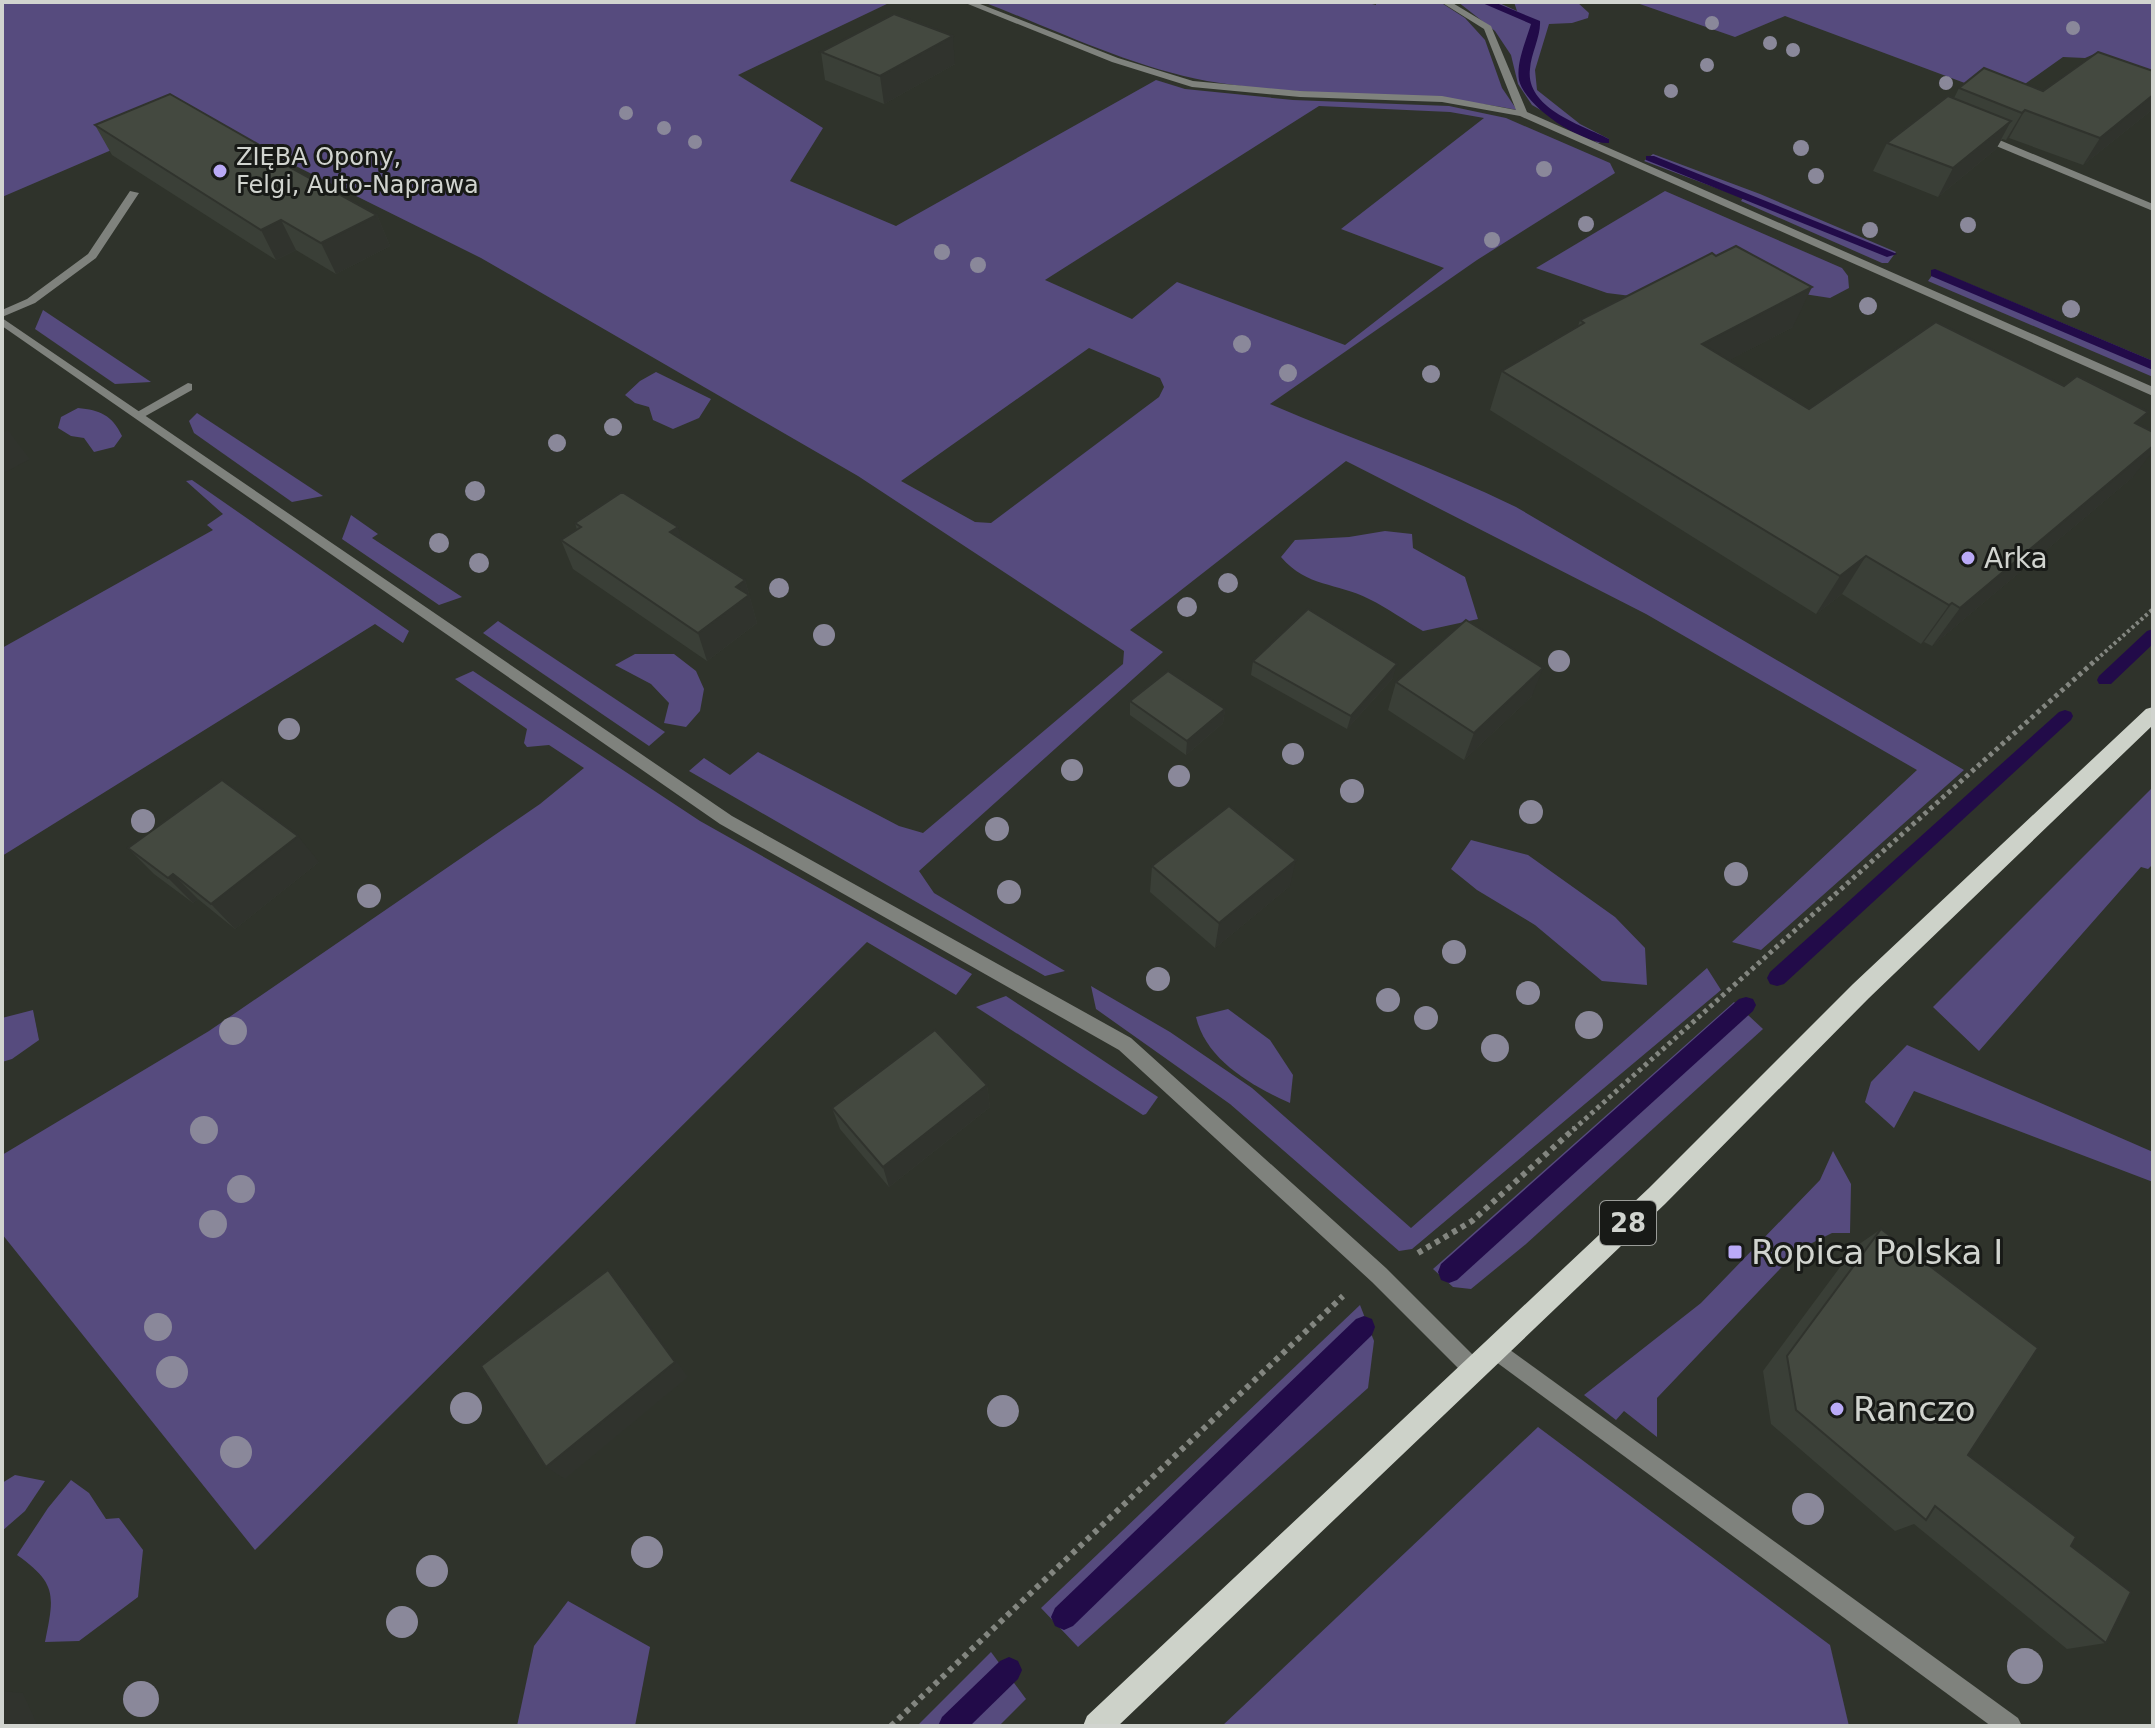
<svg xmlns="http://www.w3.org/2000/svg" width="2155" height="1728" font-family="'DejaVu Sans',sans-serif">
  <rect width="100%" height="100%" fill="#2f332b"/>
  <g fill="#564b7e" fill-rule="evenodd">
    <path d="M2,2H891L738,75L823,128L790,181L896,226L1156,80L1185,89L1293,100L1449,106L1506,118L1610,163L1615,173L1477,260L1270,404C1352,439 1436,468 1516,507L1964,770L1761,950L1732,942L1917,770L1646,614L1346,461L1130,630L1163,652L919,871L934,893L1065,971L1045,976L689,771L704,758L730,775L758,752L899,826L923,833L1123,664L1124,651L858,476L481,258L193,115L2,197ZM1319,106L1450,112L1484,118L1341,229L1444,268L1345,345L1177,282L1132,319L1045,280ZM1089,348L1160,378L1164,387L1159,397L991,523L975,522L901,481Z"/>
    <path d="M983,2H1364L1376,5V2H1440L1465,18L1485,40L1502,88L1517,110C1413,89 1310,99 1207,81C1131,67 1056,30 983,2Z"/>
    <path d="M1458,2H1497L1517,11L1514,2H1577L1589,13L1588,18L1572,23L1549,24L1535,70L1537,90L1580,124L1609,139L1598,143L1532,105L1518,84L1511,55L1495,31Z"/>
    <path d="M1634,2H2153V74L2099,52L2085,58L2063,57L2005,98L1785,16L1735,37Z"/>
    <path d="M1653,154L1760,194L1896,252L1888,263H1882L1741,201L1743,198L1644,161Z"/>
    <path d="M1665,191L1842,268L1848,276L1849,288L1830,298L1804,294L1639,297L1607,293L1536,268Z"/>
    <path d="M1936,270L2153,361V377L1928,281Z"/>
    <path d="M43,310L151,382L115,384L35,329Z"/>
    <path d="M656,372L711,399L699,418L673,429L653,420L649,407L635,403L625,395L640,381Z"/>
    <path d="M78,408C100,410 112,415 122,436L114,447L94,452L84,438L71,436L58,428L61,417Z"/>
    <path d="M197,413L323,496L292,502L194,433L189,421Z"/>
    <path d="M192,480L409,631L403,643L375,624L2,856V648L213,530L207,525L223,514L186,481Z"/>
    <path d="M351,515L378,534L372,538L462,597L439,605L342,539Z"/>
    <path d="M1385,531L1412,534L1413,548L1465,577L1478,619L1423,631C1405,621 1388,608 1369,599C1336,582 1308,588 1281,557L1295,540L1349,537Z"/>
    <path d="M498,621L665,732L649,746L483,633Z"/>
    <path d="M635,654H674L696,671L704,689L700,711L686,727L664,723L669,703L651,684L615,665Z"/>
    <path d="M473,671L700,821L972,974L956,995L867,942L255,1550L2,1234V1155L209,1031L540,804L584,768L549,745L527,747L524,743L527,729L455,679Z"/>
    <path d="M2153,787V864L2148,869L2141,867L1979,1051L1933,1007Z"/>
    <path d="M1471,840L1528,855L1615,917L1645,948L1647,985L1602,981L1535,925L1477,890L1451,869Z"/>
    <path d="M1707,968L1721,990L1412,1249L1399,1251L1230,1104L1096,1009L1091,986L1170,1032L1252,1088L1411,1228Z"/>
    <path d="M1006,996L1158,1097L1146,1114L1143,1115L976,1007Z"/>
    <path d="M1734,1002L1763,1029L1526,1244L1471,1289L1453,1287L1433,1269Z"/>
    <path d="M1228,1009L1270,1040L1293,1075L1290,1103C1252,1086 1206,1060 1196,1017Z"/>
    <path d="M33,1010L39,1040L12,1059L2,1062V1018Z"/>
    <path d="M1907,1045L2153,1152V1182L1914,1091L1894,1128L1865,1102L1871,1082Z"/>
    <path d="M1833,1151L1851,1184L1850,1233H1832L1798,1250L1657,1398V1437L1624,1411L1616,1420L1584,1395L1701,1303L1820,1180Z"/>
    <path d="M1360,1305L1374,1341L1368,1388L1078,1647L1041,1608Z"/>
    <path d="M1538,1427L1830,1645L1849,1726H1222Z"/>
    <path d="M15,1475L45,1481L25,1511L2,1531V1483Z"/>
    <path d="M71,1480L89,1493L106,1519L119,1518L143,1550L138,1597L79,1641L45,1642C54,1596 58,1584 17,1555L48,1508Z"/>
    <path d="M568,1601L650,1647L635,1726H517L534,1646Z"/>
    <path d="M991,1652L1026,1699L999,1726H917Z"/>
  </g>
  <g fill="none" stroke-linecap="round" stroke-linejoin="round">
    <g fill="#220b49" fill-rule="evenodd">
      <path d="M1480,2H1494L1540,21C1541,36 1531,53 1530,69C1525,108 1581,125 1609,139V143C1583,145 1525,107 1519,80C1516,63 1526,41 1531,24Z"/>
      <path d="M1646,156H1654L1897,254L1887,257L1646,160Z"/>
      <path d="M1935,269L2153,361V370L1931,276V270Z"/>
      <path d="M2153,629V644L2111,684H2099L2097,680L2099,676L2147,631Z"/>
      <path d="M2065,710L2071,712L2073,716L2071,720L1784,984L1777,986L1770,984L1767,978L1770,972L2059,712Z"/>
      <path d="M1746,997L1753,999L1756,1005L1753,1011L1457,1280L1449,1283L1441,1280L1438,1272L1441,1264L1739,999Z"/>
      <path d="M1364,1316L1372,1319L1375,1327L1372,1335L1073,1626L1064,1630L1055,1626L1051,1617L1055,1608L1356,1319Z"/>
      <path d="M1009,1657L1018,1661L1022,1670L1018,1679L970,1726H938L942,1717L1000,1661Z"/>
    </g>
    <path stroke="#838680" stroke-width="4" stroke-dasharray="3 3" stroke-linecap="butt" d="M2096,660L2153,609"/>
    <path stroke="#838680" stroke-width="5" stroke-dasharray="4 4" stroke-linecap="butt" d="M1573,1130L2098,658"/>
    <g stroke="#838680" stroke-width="6" stroke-dasharray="5 5" stroke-linecap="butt">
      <path d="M1418,1253L1472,1221L1575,1128"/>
      <path d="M891,1726L1343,1296"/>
    </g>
    <g fill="#7f827d" fill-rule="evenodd">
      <path d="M1977,134H1985L2153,204V211L1977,138Z"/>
      <path d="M130,191L139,193L96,258L35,303L2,317V310L27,299L88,254Z"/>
      <path d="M188,383L192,384V390L142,418L138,419L132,415Z"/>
      <path d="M1495,1339L2018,1718L2022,1726H1991L1488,1356L1485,1349L1488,1342Z"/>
    </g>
    <g fill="#7f827d" fill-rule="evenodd">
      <path d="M963,2H975L1118,58L1193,81L1300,91L1442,96L1516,110L1484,29L1441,2H1451L1491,26L1527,112L2153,387V396L1520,116L1442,102L1300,97L1192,87L1112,62Z"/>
      <path d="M2,318L732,816L1131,1038L1386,1268L1482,1364L1485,1371L1482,1378L1475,1381L1468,1378L1372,1282L1119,1050L720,824L2,326Z"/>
    </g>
    <path fill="#cdd2c9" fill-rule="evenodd" d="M2153,707V725L1869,998L1665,1204L1118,1726H1083L1087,1716L1649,1188L1853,984L2146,709Z"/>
  </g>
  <g fill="#8a889a">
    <circle cx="1712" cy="23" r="7"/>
    <circle cx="2073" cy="28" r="7"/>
    <circle cx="1770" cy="43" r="7"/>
    <circle cx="1793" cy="50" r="7"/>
    <circle cx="1707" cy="65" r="7"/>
    <circle cx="1946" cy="83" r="7"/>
    <circle cx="1671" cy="91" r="7"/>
    <circle cx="626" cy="113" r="7"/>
    <circle cx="664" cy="128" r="7"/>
    <circle cx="695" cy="142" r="7"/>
    <circle cx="1801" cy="148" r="8"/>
    <circle cx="1544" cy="169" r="8"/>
    <circle cx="1816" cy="176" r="8"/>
    <circle cx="1586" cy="224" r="8"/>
    <circle cx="1968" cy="225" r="8"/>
    <circle cx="1870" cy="230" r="8"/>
    <circle cx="1492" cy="240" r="8"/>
    <circle cx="942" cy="252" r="8"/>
    <circle cx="978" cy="265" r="8"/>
    <circle cx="1868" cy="306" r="9"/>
    <circle cx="2071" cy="309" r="9"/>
    <circle cx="1242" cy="344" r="9"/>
    <circle cx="1288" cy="373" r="9"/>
    <circle cx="1431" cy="374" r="9"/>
    <circle cx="613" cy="427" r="9"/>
    <circle cx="557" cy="443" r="9"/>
    <circle cx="475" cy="491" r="10"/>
    <circle cx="439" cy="543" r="10"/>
    <circle cx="479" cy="563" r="10"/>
    <circle cx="1228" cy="583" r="10"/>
    <circle cx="779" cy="588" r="10"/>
    <circle cx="1187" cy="607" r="10"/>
    <circle cx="824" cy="635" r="11"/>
    <circle cx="1559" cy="661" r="11"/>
    <circle cx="289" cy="729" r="11"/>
    <circle cx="1293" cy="754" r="11"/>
    <circle cx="1072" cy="770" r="11"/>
    <circle cx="1179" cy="776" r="11"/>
    <circle cx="1352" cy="791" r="12"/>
    <circle cx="1531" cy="812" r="12"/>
    <circle cx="143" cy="821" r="12"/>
    <circle cx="997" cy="829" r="12"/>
    <circle cx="1736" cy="874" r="12"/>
    <circle cx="1009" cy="892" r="12"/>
    <circle cx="369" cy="896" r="12"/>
    <circle cx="1454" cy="952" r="12"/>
    <circle cx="1158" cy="979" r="12"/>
    <circle cx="1528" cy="993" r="12"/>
    <circle cx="1388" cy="1000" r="12"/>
    <circle cx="1426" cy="1018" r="12"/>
    <circle cx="1589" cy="1025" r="14"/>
    <circle cx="233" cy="1031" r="14"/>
    <circle cx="1495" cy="1048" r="14"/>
    <circle cx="204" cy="1130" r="14"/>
    <circle cx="241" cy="1189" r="14"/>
    <circle cx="213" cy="1224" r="14"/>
    <circle cx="158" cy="1327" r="14"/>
    <circle cx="172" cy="1372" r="16"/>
    <circle cx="466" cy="1408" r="16"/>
    <circle cx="1003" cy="1411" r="16"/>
    <circle cx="236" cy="1452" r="16"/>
    <circle cx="1808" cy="1509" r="16"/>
    <circle cx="647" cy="1552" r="16"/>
    <circle cx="432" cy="1571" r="16"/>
    <circle cx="402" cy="1622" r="16"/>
    <circle cx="2025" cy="1666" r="18"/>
    <circle cx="141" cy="1699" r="18"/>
  </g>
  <g fill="#3a3f37">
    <path d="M821,52L955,64L884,104L825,80Z"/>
    <path d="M2153,71V109L2083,165L2009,138L2006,140L2002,139L1996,149L1938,197L1873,171L1887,143L1954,98L1959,88L2043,91Z"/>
    <path d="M95,125L272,158L377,215L390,246L336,274L296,250L276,260L112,155Z"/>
    <path d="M1580,320L1793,327L1729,360L1809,409L2138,425L2133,477L1932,646L1924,642L1921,644L1842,594L1816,614L1490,410L1502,371L1578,326Z"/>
    <path d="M575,523L681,539L745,580L757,623L707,661L573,569L561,540L577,530Z"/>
    <path d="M1253,661L1393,678L1347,729L1251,675Z"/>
    <path d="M1396,682L1532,696L1464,760L1388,710Z"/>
    <path d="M1130,701L1225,709L1223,723L1186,755L1130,715Z"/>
    <path d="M128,848L319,862L235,929L198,899L193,903L154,874Z"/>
    <path d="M1152,866L1290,886L1215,948L1150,892Z"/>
    <path d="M987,1085L990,1107L889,1187L840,1129L832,1108Z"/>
    <path d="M1881,1229L1968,1455L2071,1546L2106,1643L2067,1649L1914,1524L1895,1531L1771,1424L1763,1371L1855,1247Z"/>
  </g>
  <g fill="#30332d">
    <path d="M953,36L955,64L884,104L880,76Z"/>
    <path d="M2153,95V109L2083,165L2100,138Z"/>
    <path d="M2025,110L2009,138L2006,140L2022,113Z"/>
    <path d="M2011,121L1996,149L1938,197L1953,168Z"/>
    <path d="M268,150L283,179L262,152Z"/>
    <path d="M377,215L390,246L336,274L321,243Z"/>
    <path d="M281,220L296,250L276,260L261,230Z"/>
    <path d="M1812,287L1793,327L1685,383L1702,344Z"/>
    <path d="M2148,412L2118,451L2135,423Z"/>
    <path d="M8,430L30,459L2,474V433Z"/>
    <path d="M2153,446V451L2133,477L1932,646L1960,608Z"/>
    <path d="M678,527L686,556L670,532Z"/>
    <path d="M1866,556L1842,594L1816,614L1840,576Z"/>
    <path d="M745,580L757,623L707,661L698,633L736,587Z"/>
    <path d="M1952,603L1924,642L1921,644L1949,605Z"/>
    <path d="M1397,664L1393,678L1347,729L1351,716Z"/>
    <path d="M1543,668L1532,696L1464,760L1474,733Z"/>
    <path d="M1225,709L1223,723L1186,755L1187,741Z"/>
    <path d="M298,836L319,862L235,929L211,904Z"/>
    <path d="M1296,860L1290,886L1215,948L1219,923Z"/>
    <path d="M173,874L198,899L193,903L168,878Z"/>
    <path d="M2,961L9,970L2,974Z"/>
    <path d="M987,1085L990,1107L889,1187L883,1167Z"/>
    <path d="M608,1270L623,1287L688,1377L565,1479L546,1467Z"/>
    <path d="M2,1691L23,1693L38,1726H2Z"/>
  </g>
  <g fill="#444940" stroke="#30332d" stroke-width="2">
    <path d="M894,14L953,36L880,76L821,52Z"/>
    <path d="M2098,52L2153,71V95L2100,138L2025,110L2022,113L1959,88L1984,68L2043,91Z"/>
    <path d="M170,94L268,150L262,152L377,215L321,243L281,220L261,230L95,125Z"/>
    <path d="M1948,96L2011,121L1953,168L1887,143Z"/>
    <path d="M1736,246L1812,287L1702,344L1809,409L1936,322L2064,386L2077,376L2148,412L2135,423L2153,432V446L1960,608L1952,603L1949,605L1866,556L1840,576L1502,371L1584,323L1580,320L1712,253L1716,256Z"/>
    <path d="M622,492L678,527L670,532L745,580L736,587L749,595L698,633L561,540L581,527L575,523Z"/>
    <path d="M1308,609L1397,664L1351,716L1253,661Z"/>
    <path d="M1466,620L1543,668L1474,733L1396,682Z"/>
    <path d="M1168,671L1225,709L1187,741L1130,701Z"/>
    <path d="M222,780L298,836L211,904L173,874L168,878L128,848Z"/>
    <path d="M1229,806L1296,860L1219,923L1152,866Z"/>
    <path d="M935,1030L987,1085L883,1167L832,1108Z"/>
    <path d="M1881,1229L2038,1348L1968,1455L2076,1537L2071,1546L2131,1592L2106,1643L1935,1506L1926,1520L1796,1410L1787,1356Z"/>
    <path d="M608,1270L675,1362L546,1467L481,1366Z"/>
  </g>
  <g fill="#baaaf7" stroke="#181a17" stroke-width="3">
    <circle cx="220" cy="171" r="8"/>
    <circle cx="1968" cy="558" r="8"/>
    <rect x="1727" y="1244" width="16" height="16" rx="4"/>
    <circle cx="1837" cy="1409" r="8"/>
  </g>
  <g text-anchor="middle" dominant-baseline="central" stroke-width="6" stroke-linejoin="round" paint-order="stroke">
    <g font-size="24" fill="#d1d4cf" stroke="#181a17" text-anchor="start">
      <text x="236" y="157">ZIĘBA Opony,<tspan x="236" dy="28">Felgi, Auto-Naprawa</tspan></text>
    </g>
    <rect fill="#181a17" stroke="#9a9c98" stroke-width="2" x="1600" y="1201" width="56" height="44" rx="6"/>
    <g font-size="26" font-weight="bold" fill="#d1d4cf">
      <text x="1628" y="1223">28</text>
    </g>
    <g font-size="28" fill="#d1d4cf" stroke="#181a17" text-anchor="start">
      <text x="1984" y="558">Arka</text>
    </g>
    <g font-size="34" fill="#d1d4cf" stroke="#181a17" text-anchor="start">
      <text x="1751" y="1252">Ropica Polska I</text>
      <text x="1853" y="1409">Ranczo</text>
    </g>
  </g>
  <rect width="2155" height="1728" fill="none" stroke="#d1d4cf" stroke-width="8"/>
</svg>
